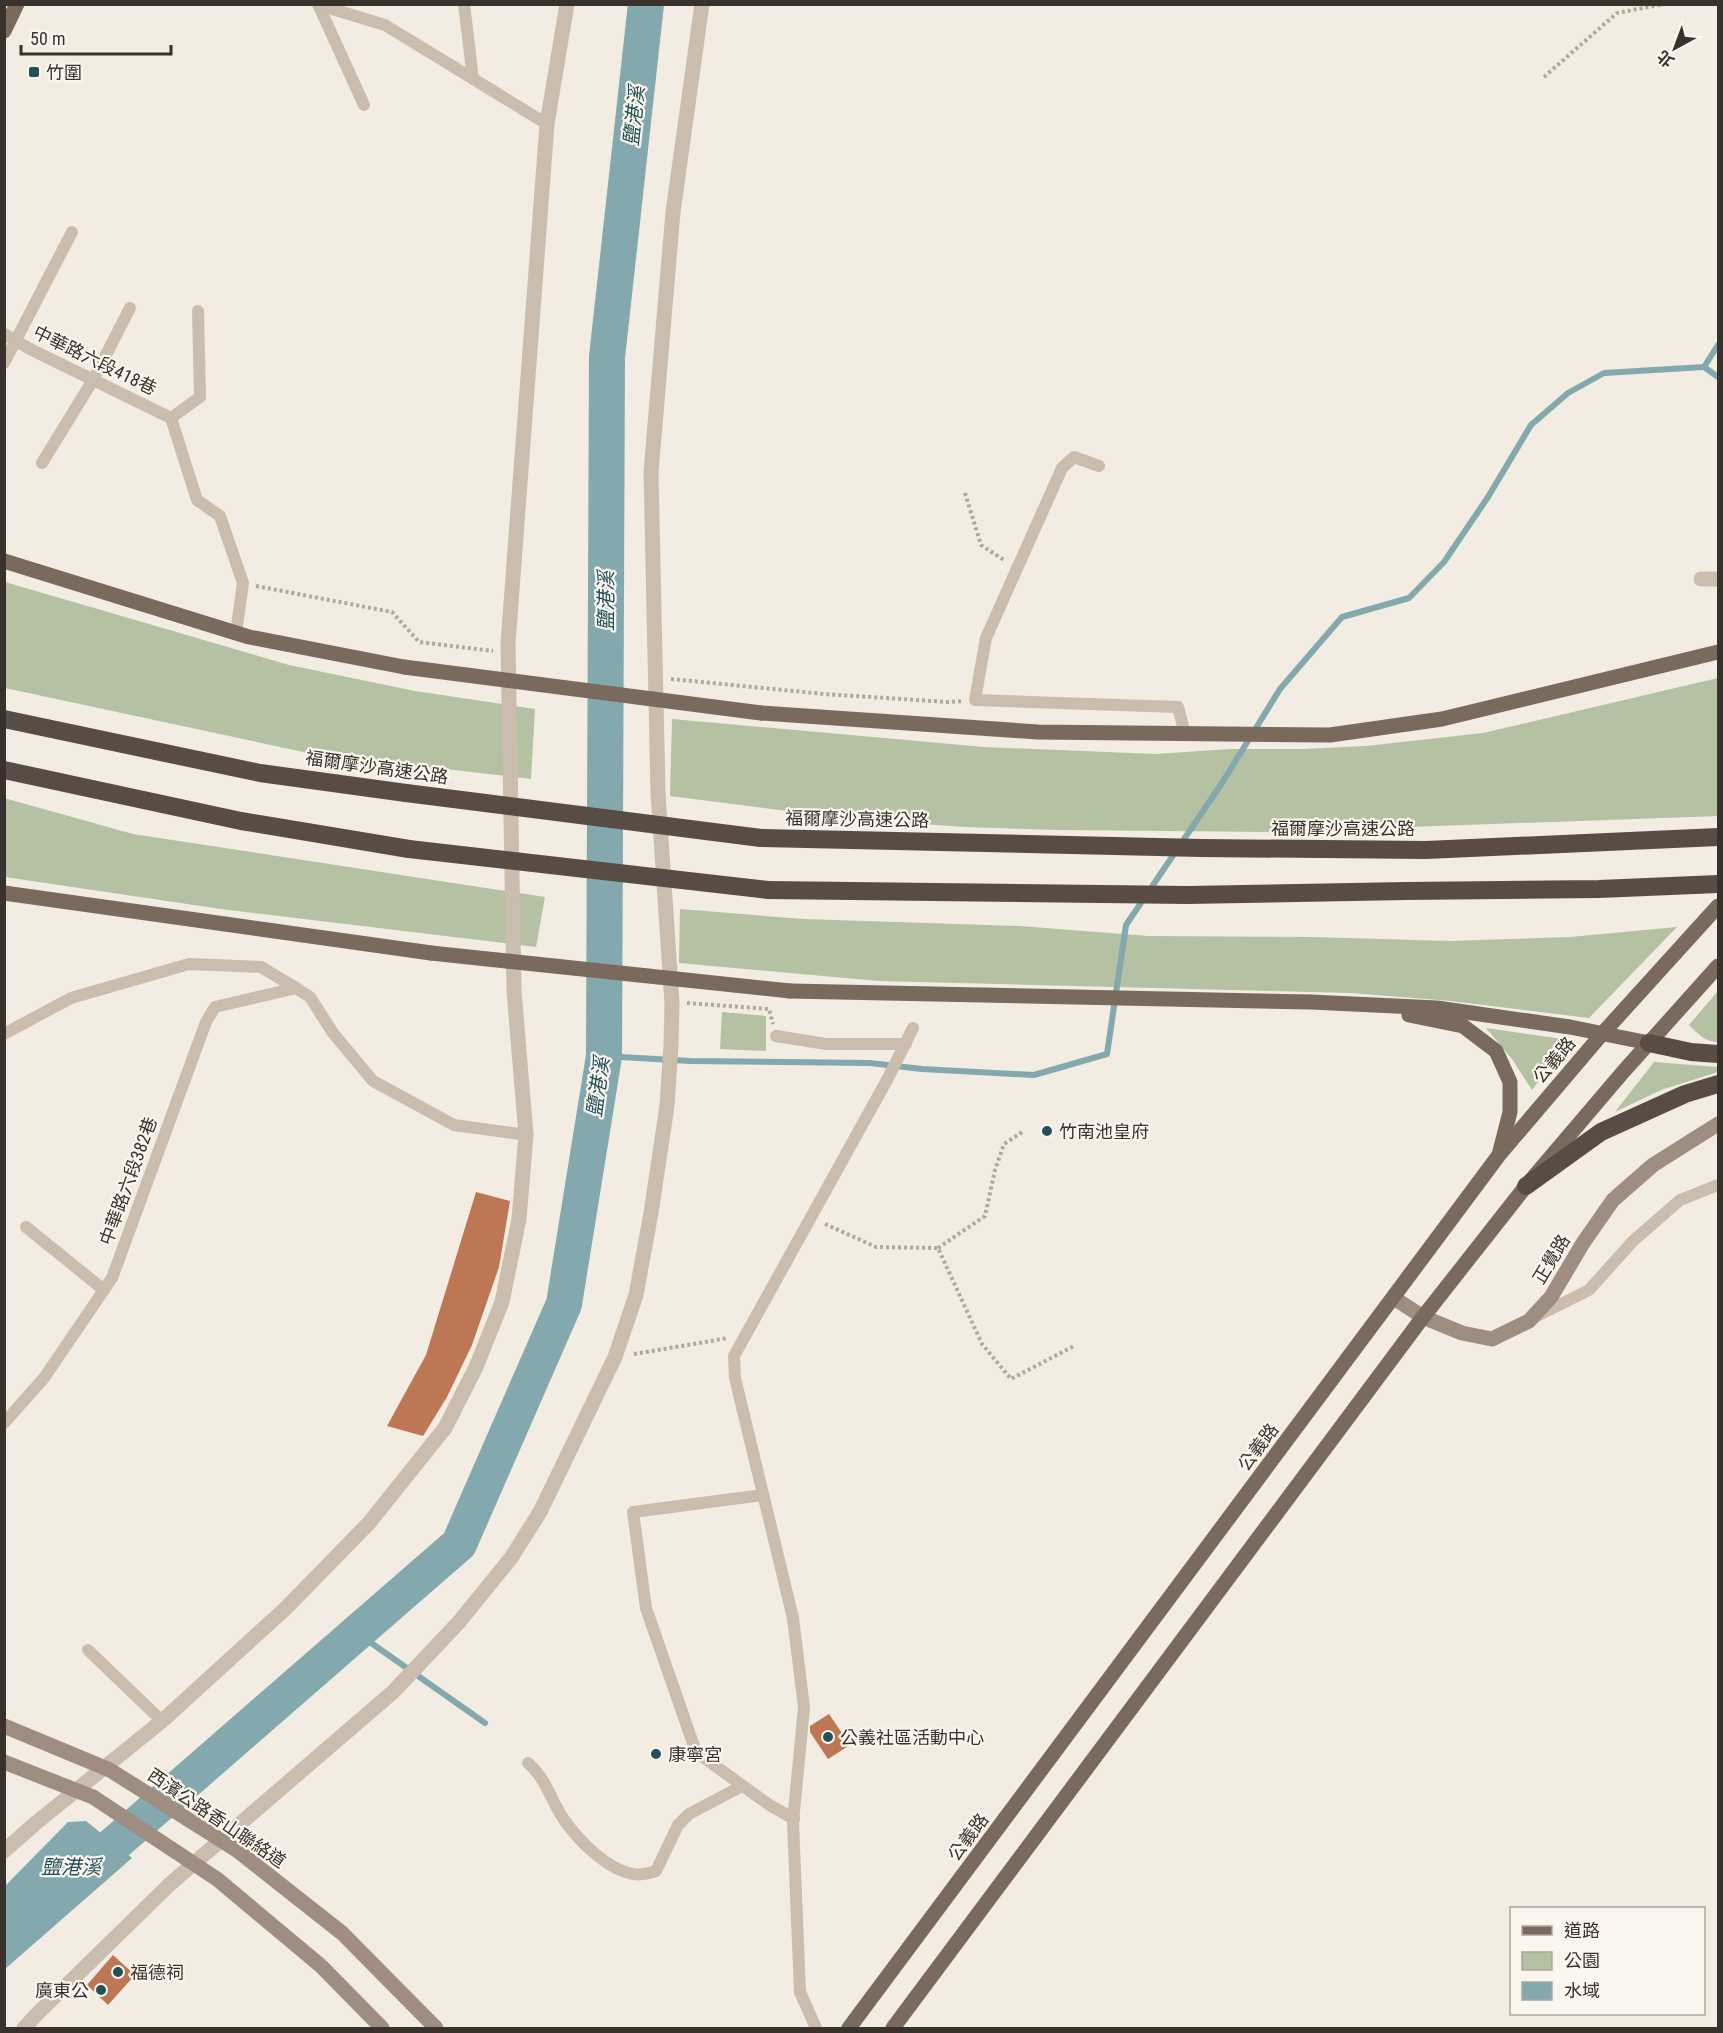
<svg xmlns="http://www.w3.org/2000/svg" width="1723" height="2033" font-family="'Roboto Condensed','Noto Sans TC',sans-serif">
  <rect width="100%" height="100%" fill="#f2ece2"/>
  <g fill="#b4c1a3">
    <path d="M5,582L289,665L415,691L535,709L531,779L308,753L5,688Z"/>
    <path d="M1718,678V816L1269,832L1059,830L965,827L851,819L670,796L672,719L984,747L1155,754L1230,749H1303L1366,746L1483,733Z"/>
    <path d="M4,798L133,834L545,897L536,947L221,909L5,877Z"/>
    <path d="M680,909L803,919L1020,926L1148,936L1312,937L1449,941L1570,937L1677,927L1589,1018L1451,1001L1351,993L879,981L679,963Z"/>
    <path d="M1718,991V1042C1705,1042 1698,1034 1689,1025Z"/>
    <path d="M722,1012L766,1016V1051L720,1049Z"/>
    <path d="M1486,1028L1570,1040L1532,1090L1512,1059Z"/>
    <path d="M1654,1062L1718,1067V1072L1661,1090L1615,1112Z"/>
  </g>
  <path fill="#83a8ad" d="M86,1821L132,1858L5,1969V1886L68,1822Z"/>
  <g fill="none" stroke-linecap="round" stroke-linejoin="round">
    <g stroke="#83a8ad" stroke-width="6">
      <path d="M1704,367L1718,377"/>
      <path d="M604,1056L690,1061L870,1063L922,1069L1034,1075L1107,1054L1126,925L1222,783L1280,689L1342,617L1409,598L1444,562L1488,497L1531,425L1568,393L1604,373L1704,367L1718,345"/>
      <path d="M357,1633L485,1723"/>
    </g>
    <path stroke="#83a8ad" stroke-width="36" d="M4,1940L459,1544L564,1304L604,1056L607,357L646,4"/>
  </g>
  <g fill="#bd7755">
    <path d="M476,1192L510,1201L499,1267L472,1345L447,1397L423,1436L387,1426L426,1355Z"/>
    <path d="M829,1714L850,1745L828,1759L810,1732V1726Z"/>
    <path d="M113,1955L135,1975L108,2005L87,1985Z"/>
  </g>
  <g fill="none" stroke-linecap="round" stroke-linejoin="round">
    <g stroke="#b6a898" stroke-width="4" stroke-dasharray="3 3" stroke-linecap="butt">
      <path d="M1544,77L1617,13L1664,4"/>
      <path d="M965,493L981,545L1004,560"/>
      <path d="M256,586L392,612L419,642L493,651"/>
      <path d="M671,679L824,694L948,702L963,701"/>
      <path d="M687,1003L769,1009L773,1024"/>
      <path d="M825,1224L876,1247L938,1248L982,1344L1011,1379L1074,1346"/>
      <path d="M938,1248L985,1216L995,1170L1004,1144L1024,1131"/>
      <path d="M634,1354L728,1338"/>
    </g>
    <g stroke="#cabdae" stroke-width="12">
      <path d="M318,4L364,105"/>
      <path d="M464,4L473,79"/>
      <path d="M319,5L385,25L547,124"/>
      <path d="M4,334L30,349L171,418"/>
      <path d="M4,363L72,232"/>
      <path d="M171,418L197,500L220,516L243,583L236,633"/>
      <path d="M171,418L200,397L198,311"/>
      <path d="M42,463L93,380L130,308"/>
      <path d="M1099,466L1074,457L1062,468L986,638L975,700L1178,707L1185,734"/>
      <path d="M4,1034L71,998L189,964L261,967L296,988"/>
      <path d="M776,1036L826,1044H906"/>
      <path d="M26,1227L104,1290"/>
      <path d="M1535,1317L1589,1290L1633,1241L1680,1200L1718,1185"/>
      <path d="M4,1423L44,1378L112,1278L206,1022L215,1007L296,988L310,997L333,1033L373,1081L454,1125L526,1135"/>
      <path d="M763,1495L633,1512L646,1608L696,1752L768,1804L794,1819"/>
      <path d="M88,1650L162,1721"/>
      <path d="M528,1763C547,1779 551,1802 565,1821C579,1841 608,1870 633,1874C640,1876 649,1873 656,1871L678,1825L689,1814L742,1786"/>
      <path d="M816,2028L800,1992L793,1822L804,1707L793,1618L735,1378L734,1356L887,1080L913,1028"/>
    </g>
    <g stroke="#cabdae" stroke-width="15">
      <path d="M1701,579H1718"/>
      <path d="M4,1851L37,1822L162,1721L285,1609L369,1523L445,1428L476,1367L502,1302L519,1219L526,1135L514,991L508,643L547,124L567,4"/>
      <path d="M24,2028L37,2014L170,1884L393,1692L459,1622L511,1558L540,1512L615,1357L636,1295L651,1213L667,1106L671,1045L672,1003L658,793L651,472L673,212L702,4"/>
    </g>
    <path stroke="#9e8d80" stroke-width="15" d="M1394,1298L1423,1317L1462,1333L1492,1339L1529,1321L1551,1297L1583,1243L1613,1200L1653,1165L1718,1124"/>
    <g stroke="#7a6a5e" stroke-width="15">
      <path d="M4,31L17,4"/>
      <path d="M4,561L249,637L404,667"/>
      <path d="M761,713L1038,732L1330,735L1442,719L1718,652"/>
      <path d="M4,893L431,953"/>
      <path d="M790,991L1311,1002L1437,1008L1570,1027L1649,1043"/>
      <path d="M1409,1015L1463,1026L1496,1051L1510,1082V1112L1500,1151"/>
      <path d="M849,2028L1499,1155L1602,1034L1718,906"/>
      <path d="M893,2028L1423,1317L1526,1186L1623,1072L1718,966"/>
    </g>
    <g stroke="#594c44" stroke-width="18">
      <path d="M4,719L260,773L406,793"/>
      <path d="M4,770L241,821L409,849"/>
      <path d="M761,838L1201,848L1426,850L1718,837"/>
      <path d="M768,890L1187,895L1406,891L1599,889L1718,884"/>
      <path d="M1649,1043L1691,1052L1718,1054"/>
      <path d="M1526,1186L1601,1132L1685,1094L1718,1084"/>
    </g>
    <g stroke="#9e8d80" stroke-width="15">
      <path d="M4,1726L110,1770L238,1851L342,1933L436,2028"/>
      <path d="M4,1762L93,1797L217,1879L321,1966L382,2028"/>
    </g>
    <g stroke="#7a6a5e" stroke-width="15">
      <path d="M404,667L761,713"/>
      <path d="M431,953L790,991"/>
    </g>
    <g stroke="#594c44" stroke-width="18">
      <path d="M406,793L761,838"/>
      <path d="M409,849L768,890"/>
    </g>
  </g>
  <g fill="#245058" stroke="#faf6ee" stroke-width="2">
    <rect x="28" y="66" width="12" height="12" rx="3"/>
    <circle cx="1047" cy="1131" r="6"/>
    <circle cx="828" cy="1737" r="6"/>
    <circle cx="656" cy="1754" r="6"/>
    <circle cx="118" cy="1972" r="6"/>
    <circle cx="101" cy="1990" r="6"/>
  </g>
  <g text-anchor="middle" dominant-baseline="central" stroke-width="4.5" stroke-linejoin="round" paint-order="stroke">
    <g font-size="18" fill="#39312c" stroke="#faf6ee" text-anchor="start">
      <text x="46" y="72">竹圍</text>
      <text x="1059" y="1131">竹南池皇府</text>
      <text x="840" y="1737">公義社區活動中心</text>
      <text x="668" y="1754">康寧宮</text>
      <text x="130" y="1972">福德祠</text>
      <text x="89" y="1990" text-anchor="end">廣東公</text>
    </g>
    <g font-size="18" fill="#39312c" stroke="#faf6ee">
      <text transform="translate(95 360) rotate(26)">中華路六段418巷</text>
      <text transform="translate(377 767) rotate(8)">福爾摩沙高速公路</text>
      <text transform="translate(857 819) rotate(1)">福爾摩沙高速公路</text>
      <text x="1343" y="828">福爾摩沙高速公路</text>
      <text transform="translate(1554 1060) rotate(-50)">公義路</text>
      <text transform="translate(128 1181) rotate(-70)">中華路六段382巷</text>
      <text transform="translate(1551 1259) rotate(-59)">正覺路</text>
      <text transform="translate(1258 1447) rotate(-53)">公義路</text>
      <text transform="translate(217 1818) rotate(34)">西濱公路香山聯絡道</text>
      <text transform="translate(968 1837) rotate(-53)">公義路</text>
    </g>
    <g font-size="20" font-style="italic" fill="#245058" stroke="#faf6ee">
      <text transform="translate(634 116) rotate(-84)">鹽港溪</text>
      <text transform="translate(606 601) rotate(-90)">鹽港溪</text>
      <text transform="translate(598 1087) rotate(-82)">鹽港溪</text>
      <text x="71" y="1867">鹽港溪</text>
    </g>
  </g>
  <rect width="1723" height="2033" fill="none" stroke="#39312c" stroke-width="12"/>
  <rect x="1510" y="1907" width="195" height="108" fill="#faf6ee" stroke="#ada7a0" stroke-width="1.5"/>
  <rect x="1522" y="1926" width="30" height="9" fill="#7a6a5e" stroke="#ada7a0" stroke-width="1.5"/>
  <text x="1564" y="1937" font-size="18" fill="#39312c">道路</text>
  <rect x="1522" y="1952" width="30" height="18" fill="#b4c1a3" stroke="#ada7a0" stroke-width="1.5"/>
  <text x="1564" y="1967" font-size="18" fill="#39312c">公園</text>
  <rect x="1522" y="1982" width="30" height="18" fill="#83a8ad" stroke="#ada7a0" stroke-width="1.5"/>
  <text x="1564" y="1997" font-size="18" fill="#39312c">水域</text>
  <g transform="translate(1675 48) rotate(221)" stroke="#faf6ee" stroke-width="4.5" paint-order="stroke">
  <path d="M0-4.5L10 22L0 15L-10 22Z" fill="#39312c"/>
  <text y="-9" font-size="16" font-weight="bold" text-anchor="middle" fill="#39312c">北</text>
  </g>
  <path d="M21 45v9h150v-9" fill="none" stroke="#39312c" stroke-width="3"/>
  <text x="30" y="45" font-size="18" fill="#39312c" stroke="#faf6ee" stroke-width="4.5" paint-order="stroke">50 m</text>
</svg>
